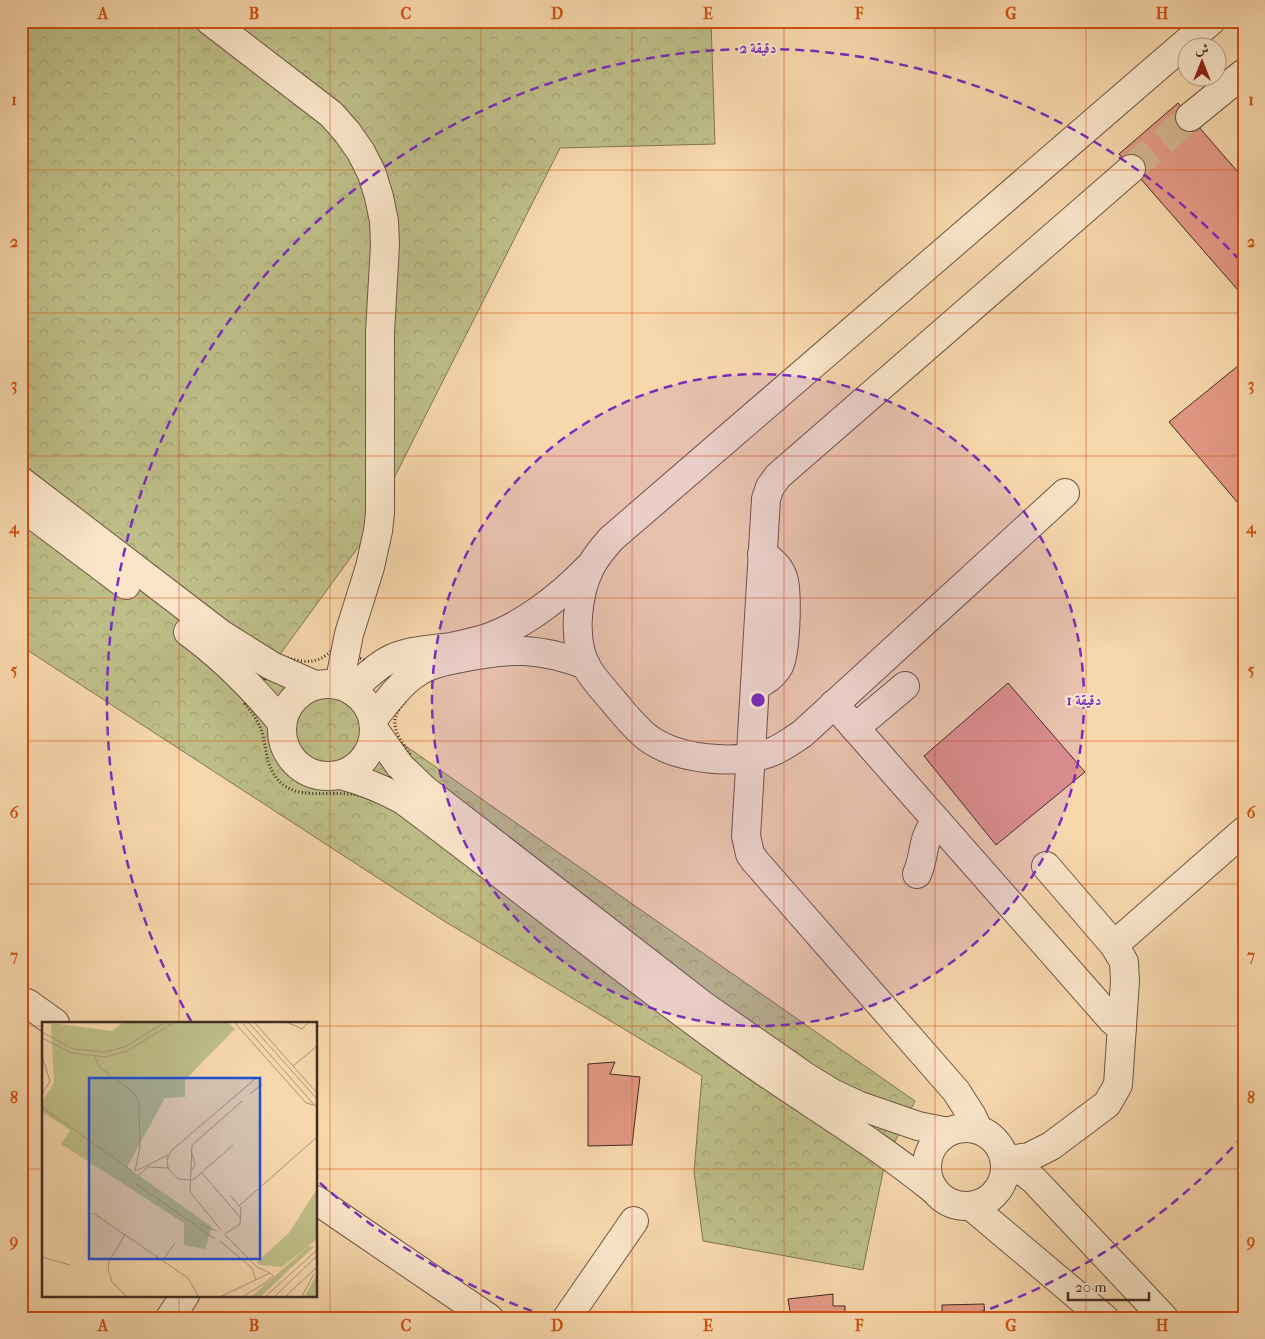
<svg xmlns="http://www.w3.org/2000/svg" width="1265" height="1339" font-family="'IM FELL French Canon',Amiri,serif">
  <defs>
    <pattern id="forest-crowns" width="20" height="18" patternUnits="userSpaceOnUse" patternTransform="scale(1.25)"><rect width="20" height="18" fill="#bebe88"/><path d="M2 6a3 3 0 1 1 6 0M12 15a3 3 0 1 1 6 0" fill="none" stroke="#a4a375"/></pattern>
  </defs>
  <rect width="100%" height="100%" fill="#f7d7ac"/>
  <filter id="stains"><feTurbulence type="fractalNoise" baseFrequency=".004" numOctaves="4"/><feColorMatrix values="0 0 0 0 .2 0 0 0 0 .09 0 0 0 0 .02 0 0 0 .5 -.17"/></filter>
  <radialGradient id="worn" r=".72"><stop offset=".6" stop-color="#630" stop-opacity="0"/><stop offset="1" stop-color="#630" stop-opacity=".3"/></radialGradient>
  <path fill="url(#forest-crowns)" stroke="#807554" d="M21,21H711L715,144L560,148L362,542L278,657L915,1101L885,1162L863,1270L703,1241L694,1172L702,1076L444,921L21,646Z"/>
  <g fill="#e49986" stroke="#412c20">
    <path d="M1178,103L1244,179V297L1119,154Z"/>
    <path d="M1244,361V510L1169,422Z"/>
    <path d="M1008,683L1085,772L996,845L924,756Z"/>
    <path d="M615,1062L610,1074L640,1077L632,1145L588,1146V1064Z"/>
    <path d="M833,1294V1306H845V1318H791L788,1299Z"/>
    <path d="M984,1304L985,1318H942V1305Z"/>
  </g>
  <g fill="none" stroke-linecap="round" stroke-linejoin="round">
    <path stroke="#d3b590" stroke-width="28" stroke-dasharray="28 14" stroke-linecap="butt" d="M1131,169L1190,117"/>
    <defs>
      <g id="minor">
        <path d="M210,21L331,114L347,132L361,152L372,174L379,197L384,221L385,245L380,332V513L378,531L370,567L349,634L339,685"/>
        <path d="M1190,117L1244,73"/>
        <path d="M21,481L221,634L272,666L315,685"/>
        <path d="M1065,493L802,734C791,741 781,749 769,753C735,765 678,760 648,738C635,728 625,715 614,702C605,691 593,679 586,666C572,639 577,593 591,566C596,556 604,547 611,539L1211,21"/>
        <path d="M21,506L126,585"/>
        <path d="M188,632C224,658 254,689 282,723"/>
        <circle cx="328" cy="730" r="46"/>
        <path d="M755,686C765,681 773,676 779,666C786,652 788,592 783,577C779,566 771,560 762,554"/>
        <path d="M351,690C363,680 374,668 387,661C407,650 428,650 450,647C462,645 473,642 484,639C522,627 561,596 588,568"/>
        <path d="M834,704L1112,1020L1122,1028"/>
        <path d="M373,719C386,704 398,685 415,674C429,664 445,661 461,658C510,648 538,647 586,665"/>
        <path d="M855,728L905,686"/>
        <path d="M375,731L400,766L424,789L655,968L704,1006L806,1077L832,1093L860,1106L918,1126L948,1132"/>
        <path d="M341,775C363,781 383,789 403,800C512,881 618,967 729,1047C796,1096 869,1137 934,1190"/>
        <path d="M917,874C926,854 921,837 937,821"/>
        <path d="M1114,945L1244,831"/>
        <path d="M27,1003L55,1023"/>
        <circle cx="966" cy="1167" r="39"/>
        <path d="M978,1129L972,1116L956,1091L755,861L750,854L746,836L766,499L770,487L778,476L1131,169"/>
        <path d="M1004,1157L1016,1159L1029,1157L1051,1146L1107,1104L1118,1085L1125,981L1124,962L1114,945L1046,866"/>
        <path d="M1005,1163L1025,1173L1034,1180L1164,1318"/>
        <path d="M316,1200L489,1318"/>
        <path d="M971,1206L1104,1318"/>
        <path d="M170,1318L185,1295"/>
        <path d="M567,1318L634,1221"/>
      </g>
    </defs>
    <use href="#minor" stroke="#6e5743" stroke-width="30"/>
    <path stroke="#412c20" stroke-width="3" stroke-dasharray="1 2.5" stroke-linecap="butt" d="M334,648L380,666L407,700C385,722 397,734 411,756C392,773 388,778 378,802C368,798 359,794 348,794C316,791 284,803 269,764C266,756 266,748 264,741C262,726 254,715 245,704L261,686L277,655C300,661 316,668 334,648Z"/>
    <use href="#minor" stroke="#fae5c9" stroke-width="28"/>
  </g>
  <path fill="none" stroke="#cf520f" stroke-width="1" stroke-opacity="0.55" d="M179,21V1023M330,21V1318M481,21V1318M632,21V1318M784,21V1318M935,21V1318M1086,21V1318M21,170H1244M21,313H1244M21,456H1244M21,598H1244M21,741H1244M21,884H1244M21,1026H44M316,1026H1244M21,1169H44M316,1169H1244M179,1295V1318"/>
  <circle cx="758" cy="700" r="326" fill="#7b2cbf" fill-opacity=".12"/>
  <g fill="none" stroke="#7b2cbf" stroke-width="2.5" stroke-dasharray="9 6">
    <circle cx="758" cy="700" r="326"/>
    <path d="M1243 1136A652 652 0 0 1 970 1316M546 1316A652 652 0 0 1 318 1181M191 1021A652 652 0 0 1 1243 264"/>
  </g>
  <g transform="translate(42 1022)">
    <rect width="275" height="275" fill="#f7d7ac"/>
    <path d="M267,224L272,225L219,274H210ZM275,252V274H263Z" fill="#bebe88"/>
    <path d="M9,1L70,9L80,1H187L193,7L143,58V75L123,76L85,145L170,205L163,227L142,223V201L19,122L28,108L0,90V80L12,61ZM275,167L274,218L240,245L218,243L215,240L247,211Z" fill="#bebe88"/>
    <path fill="none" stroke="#ae9374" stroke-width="1" d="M193,1L264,81L272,83M200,1L275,86M207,1L275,77M213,1L275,71M247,1L260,7L266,1M0,10L31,27L62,30L83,25L122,1M0,16L30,31L64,35L85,29L131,1M0,34L8,59L0,72M53,35L57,45L92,71L97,80L98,125L93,149M251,44L275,24M208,72L220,62M0,85L90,149M191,123L151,158L136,157L126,146L125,137L129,129L213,57M94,149L126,133M149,149L153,143L150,131M160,151L198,195M97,153L106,145L126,146M93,161L173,217M197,184L275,115M51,191L146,256L156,274M158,202L175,209M179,208L148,170L150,123L200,79M183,212L198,202L199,186L188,173M83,213L67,239L66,247L70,260L84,274M183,213L215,245L228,251M178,219L210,246L214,258M0,235L28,243M120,239L133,221M180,274L228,251M202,274L223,261L231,254L228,251M224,274L275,228M233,274L275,234M244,274L275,245M260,274L272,252"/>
    <path fill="#1d4ed8" fill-opacity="0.15" stroke="#1d4ed8" stroke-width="2.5" d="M47,56H218V237H47Z"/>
    <rect width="275" height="275" fill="none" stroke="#412c20" stroke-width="2.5"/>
  </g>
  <circle cx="758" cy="700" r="8" fill="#7b2cbf" stroke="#fae5c9" stroke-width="2.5"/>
  <g font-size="15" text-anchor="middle" font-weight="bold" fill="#7b2cbf" stroke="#fae5c9" stroke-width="4.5" stroke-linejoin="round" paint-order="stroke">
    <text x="758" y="53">2 دقيقة</text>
    <text x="1084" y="705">1 دقيقة</text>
  </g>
  <rect width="1265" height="1339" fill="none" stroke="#f7d7ac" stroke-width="55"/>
  <g transform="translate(1202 62)"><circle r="24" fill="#fae5c9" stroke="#b09b85"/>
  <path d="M0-4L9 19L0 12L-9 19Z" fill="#8f2418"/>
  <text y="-8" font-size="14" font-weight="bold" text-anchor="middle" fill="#412c20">ش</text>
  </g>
  <path d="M1068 1292v8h81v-8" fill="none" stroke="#412c20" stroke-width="2.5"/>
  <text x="1075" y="1292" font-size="15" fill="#412c20" stroke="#fae5c9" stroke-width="4" paint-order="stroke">20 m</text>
  <rect x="28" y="28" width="1210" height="1284" fill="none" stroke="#cf520f" stroke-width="2"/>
  <g font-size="16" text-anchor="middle" font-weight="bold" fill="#cf520f">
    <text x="103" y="19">A</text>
    <text x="254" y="19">B</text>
    <text x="406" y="19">C</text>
    <text x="557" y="19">D</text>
    <text x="708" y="19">E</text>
    <text x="859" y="19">F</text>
    <text x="1011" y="19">G</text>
    <text x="1162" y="19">H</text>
    <text x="14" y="105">1</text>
    <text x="1251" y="105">1</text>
    <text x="14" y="247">2</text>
    <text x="1251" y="247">2</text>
    <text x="14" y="390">3</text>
    <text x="1251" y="390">3</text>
    <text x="14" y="533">4</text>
    <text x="1251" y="533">4</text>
    <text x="14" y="675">5</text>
    <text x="1251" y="675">5</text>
    <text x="14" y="818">6</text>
    <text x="1251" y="818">6</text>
    <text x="14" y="961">7</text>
    <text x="1251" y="961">7</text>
    <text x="14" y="1103">8</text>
    <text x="1251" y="1103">8</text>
    <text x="14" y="1246">9</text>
    <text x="1251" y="1246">9</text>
    <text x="103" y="1331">A</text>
    <text x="254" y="1331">B</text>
    <text x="406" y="1331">C</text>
    <text x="557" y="1331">D</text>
    <text x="708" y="1331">E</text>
    <text x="859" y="1331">F</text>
    <text x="1011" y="1331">G</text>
    <text x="1162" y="1331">H</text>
  </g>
  <rect width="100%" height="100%" filter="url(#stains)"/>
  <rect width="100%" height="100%" fill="url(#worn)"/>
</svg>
